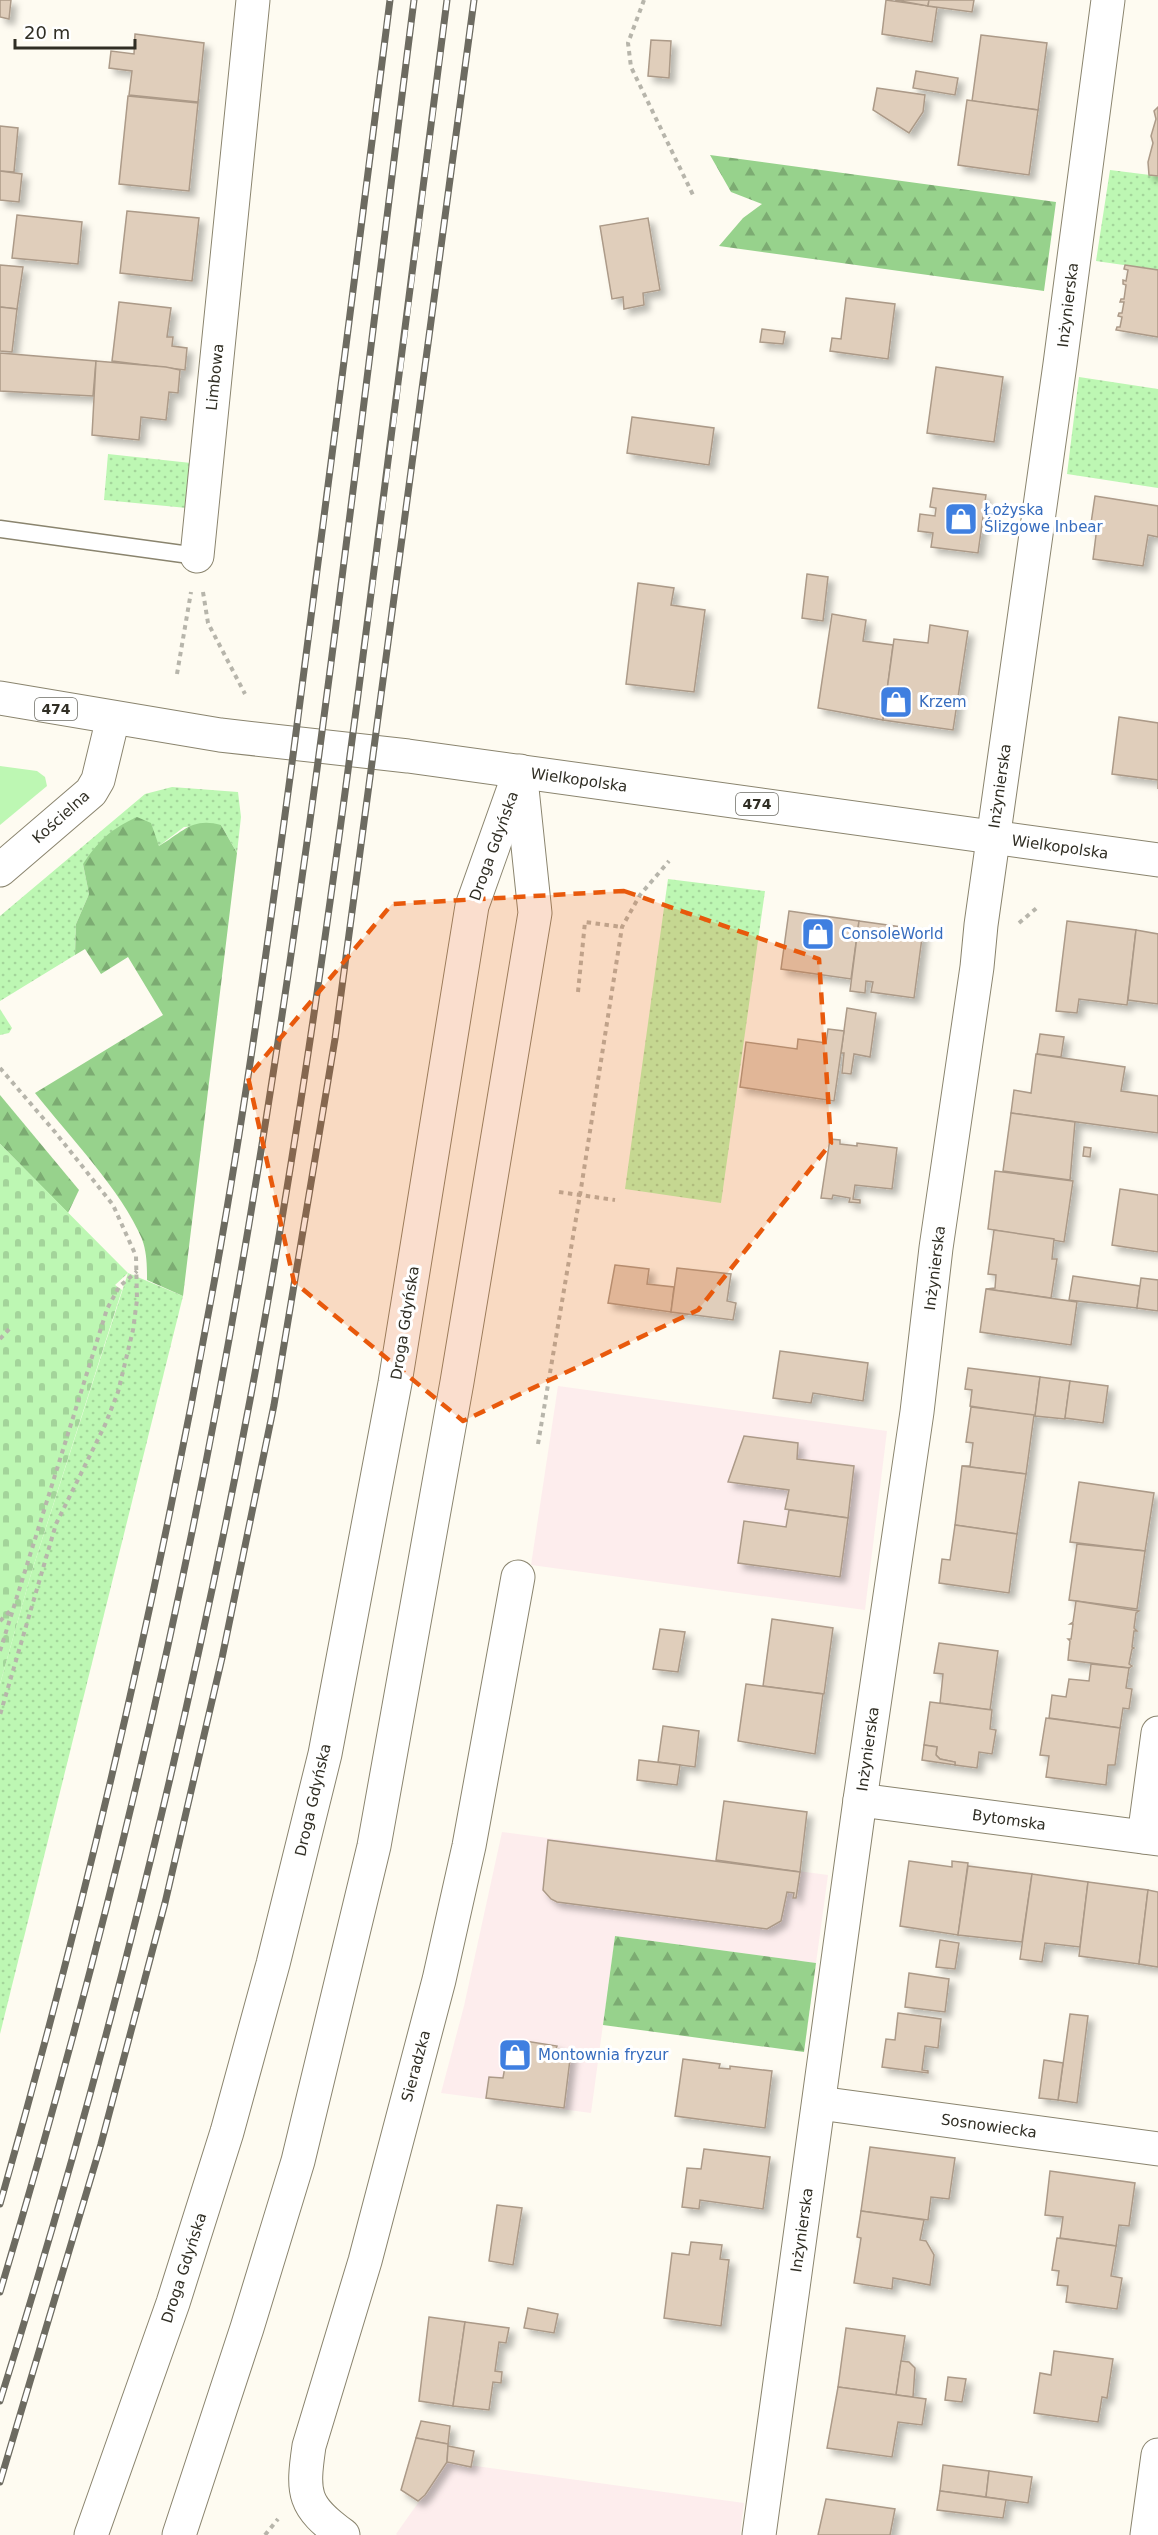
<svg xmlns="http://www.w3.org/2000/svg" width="1158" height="2535" font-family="'DejaVu Sans',sans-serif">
  <defs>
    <pattern id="grass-dots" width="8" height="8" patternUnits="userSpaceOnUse" patternTransform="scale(1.5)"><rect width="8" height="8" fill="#bdf7b3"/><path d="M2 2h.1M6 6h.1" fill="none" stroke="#a3d49a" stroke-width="1.8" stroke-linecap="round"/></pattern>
    <pattern id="forest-firs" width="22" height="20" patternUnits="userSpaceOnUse" patternTransform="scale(1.5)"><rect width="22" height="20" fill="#97d28c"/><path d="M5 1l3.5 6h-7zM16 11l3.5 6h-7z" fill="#7cab72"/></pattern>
    <pattern id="cemetery-stones" width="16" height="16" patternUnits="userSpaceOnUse" patternTransform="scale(1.5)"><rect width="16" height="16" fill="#bdf7b3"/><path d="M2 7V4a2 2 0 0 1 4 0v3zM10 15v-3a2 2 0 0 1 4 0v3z" fill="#a3d49a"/></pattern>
    <filter id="shadow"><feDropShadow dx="5.5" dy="5.5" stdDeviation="3" flood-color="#0004"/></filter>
  </defs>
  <rect width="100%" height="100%" fill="#fefbf1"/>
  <g fill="#fdeded">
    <path d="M558,1386L887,1431L865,1610L531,1565Z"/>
    <path d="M502,1832L828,1875L816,1963L615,1936L591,2113L441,2093L464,2006Z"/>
    <path d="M447,2462L744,2503L740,2535H397L396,2534Z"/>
  </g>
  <g fill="url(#grass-dots)">
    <path d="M1110,170L1158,176V270L1096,261Z"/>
    <path d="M1079,377L1158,389V488L1067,474Z"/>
    <path d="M108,454L191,463L187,508L104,500Z"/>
    <path d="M172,787L238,792L241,817L237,853L221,825L184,827L159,846L155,837L83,864L89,894L76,924L75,955L0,1001V916L145,794Z"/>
    <path d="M668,879L765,891L721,1203L625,1189Z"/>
    <path d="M0,1009L12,1028L9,1033L0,1035Z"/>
    <path d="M128,1273L183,1296L0,2034V1684L31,1574Z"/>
  </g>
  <g fill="url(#forest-firs)">
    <path d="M710,155L1056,202L1044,291L719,246L743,218L762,204L731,192Z"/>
    <path d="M137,817L151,823L159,846C183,832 192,817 221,825L237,853L183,1296L147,1280C147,1266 147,1253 142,1239C122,1191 68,1135 35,1093L163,1015L128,957L101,974L85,949L75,955L76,924L89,894L83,864C99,840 111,829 137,817Z"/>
    <path d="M0,1095L79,1190L68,1213L0,1144Z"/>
    <path d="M615,1936L816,1963L804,2052L603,2025Z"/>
  </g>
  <path fill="url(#cemetery-stones)" d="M0,1144L128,1273L115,1285L122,1290L31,1574L0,1684Z"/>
  <path fill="#bdf7b3" d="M0,766L37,771L45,777L47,786L0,825Z"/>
  <g fill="#e0cebb" stroke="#ac9a88" stroke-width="1.5" filter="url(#shadow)">
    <path d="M0,0H11L9,19L0,17Z"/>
    <path d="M886,0L937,7L932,42L882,34Z"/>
    <path d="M895,0H929L928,6Z"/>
    <path d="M929,0H974L972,12L928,6Z"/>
    <path d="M135,34L204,43L198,102L129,95L132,71L109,68L111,51L134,54Z"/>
    <path d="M981,35L1047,43L1038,110L972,101Z"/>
    <path d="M651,40L671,41L669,78L648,76Z"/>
    <path d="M916,71L958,78L955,95L913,88Z"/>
    <path d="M877,88L925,95L923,112L909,133L873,110Z"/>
    <path d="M128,96L198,103L189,191L119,184Z"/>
    <path d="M967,100L1038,110L1029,175L958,165Z"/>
    <path d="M1158,107V176L1149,175L1148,162L1153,143L1151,136L1156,119L1154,111Z"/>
    <path d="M0,126L18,128L14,172L0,171Z"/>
    <path d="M0,171L22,174L19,202L0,200Z"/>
    <path d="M127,211L199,218L192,281L120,273Z"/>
    <path d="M17,215L82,222L78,264L12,258Z"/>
    <path d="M648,218L660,290L643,293L644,305L624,309L623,297L612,299L600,226Z"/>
    <path d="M0,265L23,267L17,309L0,307Z"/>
    <path d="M1125,265L1158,270V337L1116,330L1117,327H1120L1122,317L1118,316L1119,313H1122L1124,302H1120L1121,299H1124L1126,285L1123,284V280L1126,281L1128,270L1124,269Z"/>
    <path d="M846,298L895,304L888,359L830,351L832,338L841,339Z"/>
    <path d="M119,302L171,308L167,337H173L172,346L187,348L185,370L112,361Z"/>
    <path d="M0,307L17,309L12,352L0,351Z"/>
    <path d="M762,329L785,332L783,344L760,342Z"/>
    <path d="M0,353L96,361L93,396L0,391Z"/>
    <path d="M96,361L166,367L180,370L178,393L169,392L166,420L141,417L139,440L92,435Z"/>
    <path d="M936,367L1003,377L994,442L927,433Z"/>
    <path d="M632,417L714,428L709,465L627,453Z"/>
    <path d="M933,488L986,495L978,553L931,547L933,533L918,531L920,514L935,516L936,508L930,507Z"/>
    <path d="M1095,496L1158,506V537L1148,535L1143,566L1093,559L1097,527L1093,526V531L1090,530Z"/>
    <path d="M807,574L828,577L823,621L802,618Z"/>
    <path d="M638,583L674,588L671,605L705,610L694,692L626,684Z"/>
    <path d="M832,614L866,620L863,641L893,645L883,720L818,708Z"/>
    <path d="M930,625L968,631L953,730L883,720L894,639L928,643Z"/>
    <path d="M1119,717L1158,723V789V780L1112,774Z"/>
    <path d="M789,911L859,921L851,979L781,969Z"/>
    <path d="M859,921L923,930L914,998L871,992L873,982L866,981L865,993L850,991Z"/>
    <path d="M1067,921L1136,930L1127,1005L1079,999L1077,1013L1056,1011Z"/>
    <path d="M1136,930L1158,934V1004L1128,1000Z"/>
    <path d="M847,1008L876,1013L870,1057L854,1054L851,1074L842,1073L844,1053H841Z"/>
    <path d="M828,1029L844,1031L834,1101L740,1087L746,1042L797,1049L798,1039L826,1043Z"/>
    <path d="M1040,1034L1064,1037L1061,1057L1037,1054Z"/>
    <path d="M1036,1054L1125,1067L1121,1091L1158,1096V1133L1011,1113L1014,1090L1031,1093Z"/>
    <path d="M1011,1113L1075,1122L1070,1180L1003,1171Z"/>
    <path d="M830,1139L840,1140V1144L857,1146V1143L897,1148L892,1189L855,1185L853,1199L860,1200V1203L849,1202L850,1198L833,1195L832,1199L821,1198Z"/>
    <path d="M1084,1147L1091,1148L1090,1157L1083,1156Z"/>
    <path d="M995,1171L1073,1181L1064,1242L988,1229Z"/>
    <path d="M1120,1189L1158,1195V1252L1112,1245Z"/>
    <path d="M994,1230L1054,1239L1052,1259H1057L1051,1298L986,1289L995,1288L996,1275L988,1274Z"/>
    <path d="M615,1265L649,1269L647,1284L674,1287L671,1312L608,1303Z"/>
    <path d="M677,1268L731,1274L727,1301L736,1303L733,1320L671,1312Z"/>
    <path d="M1073,1276L1140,1286L1137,1308L1069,1300Z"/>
    <path d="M1141,1278L1158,1280V1311L1137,1308Z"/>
    <path d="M986,1289L1077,1302L1071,1345L980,1332Z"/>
    <path d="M780,1351L868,1363L863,1401L813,1393L811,1403L773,1398Z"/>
    <path d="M968,1368L1040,1377L1035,1416L970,1406L972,1390L965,1389Z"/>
    <path d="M1040,1377L1070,1381L1065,1419L1035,1416Z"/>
    <path d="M1070,1381L1108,1386L1103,1423L1065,1418Z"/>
    <path d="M971,1407L1034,1415L1026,1474L962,1466H970L973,1443L966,1442Z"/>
    <path d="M744,1436L798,1443L797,1459L854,1466L848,1518L785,1509L789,1490L728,1482Z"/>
    <path d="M962,1466L1026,1474L1017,1534L955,1525Z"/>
    <path d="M1079,1482L1154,1493L1145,1551L1070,1542Z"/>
    <path d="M789,1510L848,1518L840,1577L738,1563L744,1521L786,1527Z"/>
    <path d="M955,1525L1017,1534L1009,1593L939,1583L942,1559L950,1560Z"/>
    <path d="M1077,1544L1145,1551L1137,1609L1069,1600Z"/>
    <path d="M1076,1601L1139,1611L1136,1613L1134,1628L1137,1631H1134L1132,1647L1134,1648L1132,1649L1129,1664L1132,1666L1129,1668L1068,1660L1070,1641L1068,1639H1071L1073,1624H1070L1073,1622Z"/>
    <path d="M772,1619L833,1628L824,1694L763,1686Z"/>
    <path d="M660,1629L685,1632L678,1672L653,1669Z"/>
    <path d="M939,1643L998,1651L990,1710L940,1703L943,1674L934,1673Z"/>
    <path d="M1091,1664L1129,1668L1126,1688L1132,1689L1129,1709L1123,1708L1120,1728L1049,1718L1052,1695L1066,1697L1069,1679L1089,1681Z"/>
    <path d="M746,1684L823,1694L815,1754L738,1741Z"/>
    <path d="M930,1702L992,1710L990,1729L996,1730L992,1754L979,1752L977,1768L955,1765V1762L940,1759L936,1755L937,1747L924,1745Z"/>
    <path d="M1046,1718L1120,1728L1115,1765H1108L1106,1785L1046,1777L1049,1756L1040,1755Z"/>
    <path d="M663,1726L699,1731L695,1767L658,1762Z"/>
    <path d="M924,1745L937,1747L936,1755L940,1759L955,1762V1765L922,1760Z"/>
    <path d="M639,1760L680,1765L677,1785L637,1780Z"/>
    <path d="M724,1801L807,1812L800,1872L716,1860Z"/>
    <path d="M548,1840L800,1872L796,1898H793L794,1893L787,1892L781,1921L767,1929L557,1902L551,1899L543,1890Z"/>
    <path d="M909,1861L952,1867V1861L968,1863L958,1935L900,1926Z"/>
    <path d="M968,1866L1032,1874L1022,1942L958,1935Z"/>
    <path d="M1032,1874L1088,1882L1080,1947L1045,1943L1042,1962L1020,1959Z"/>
    <path d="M1088,1882L1148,1890L1139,1964L1079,1956Z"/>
    <path d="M1148,1890L1158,1892V1967L1139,1964Z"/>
    <path d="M940,1940L959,1943L955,1969L936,1967Z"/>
    <path d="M909,1973L949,1979L945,2012L905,2007Z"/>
    <path d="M898,2013L941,2019L938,2048L925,2046L922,2070L928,2071V2073L882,2067L886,2039L895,2040Z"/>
    <path d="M1070,2014L1088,2016L1077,2103L1058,2100Z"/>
    <path d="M525,2041L557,2046L556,2049L571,2051L564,2108L486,2098L489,2077L503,2078L508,2050L512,2045Z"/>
    <path d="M683,2059L720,2064L719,2068L730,2069V2066L772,2071L765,2128L675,2116Z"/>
    <path d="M1044,2060L1063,2063L1058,2100L1039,2098Z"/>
    <path d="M870,2147L955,2158L949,2199L931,2197L928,2220L861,2211Z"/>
    <path d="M704,2149L770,2157L763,2209L700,2200L699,2209L682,2207L687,2168L701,2169Z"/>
    <path d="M1050,2171L1135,2183L1129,2226L1119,2225L1116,2246L1060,2238L1063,2217L1045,2215Z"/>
    <path d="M497,2205L522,2208L513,2265L489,2261Z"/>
    <path d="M861,2211L924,2220L920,2240L926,2241L934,2255L930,2285L893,2278L892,2289L854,2283L861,2238L857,2237Z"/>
    <path d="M1057,2238L1116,2246L1111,2276L1122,2278L1117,2309L1066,2302L1068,2286L1057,2285L1059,2271L1052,2270Z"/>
    <path d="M691,2242L722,2245L720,2259L729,2260L721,2326L664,2318L672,2253L689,2255Z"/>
    <path d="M528,2308L558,2314L554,2333L524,2328Z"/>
    <path d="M429,2317L465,2322L453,2406L419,2401Z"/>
    <path d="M465,2322L509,2328L506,2343L499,2342L495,2371L502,2372L501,2383L493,2382L489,2410L453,2406Z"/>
    <path d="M846,2328L905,2336L896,2395L838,2387Z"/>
    <path d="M1054,2351L1113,2359L1107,2398L1102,2397L1098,2422L1034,2413L1040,2373L1051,2375Z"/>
    <path d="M901,2361L909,2362L915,2368L913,2397L896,2395Z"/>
    <path d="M948,2377L966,2379L962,2402L945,2400Z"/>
    <path d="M838,2387L926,2399L922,2425L898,2422L892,2457L827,2448Z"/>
    <path d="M421,2421L450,2426L448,2444L416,2438Z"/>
    <path d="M416,2438L448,2444V2446L447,2462L425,2495L418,2501L401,2490Z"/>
    <path d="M448,2446L474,2451L471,2467L447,2462Z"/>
    <path d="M943,2465L989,2471L986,2497L940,2491Z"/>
    <path d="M989,2471L1032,2477L1028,2503L986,2497Z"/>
    <path d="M940,2491L1006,2500L1003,2518L937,2510Z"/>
    <path d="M826,2499L895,2509L890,2535H818Z"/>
  </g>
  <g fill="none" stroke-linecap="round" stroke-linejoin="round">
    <defs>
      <path id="lane" d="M0,529L197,556"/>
      <g id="street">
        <path d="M197,556L253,0"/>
        <path d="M0,870L91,792L98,780L113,718"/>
        <path d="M860,1800L1158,1839"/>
        <path d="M1144,1837L1158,1733"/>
        <path d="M819,2103L1158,2149"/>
        <path d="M343,2535C303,2506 302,2494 309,2446L365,2261L439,1980L469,1846L518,1577"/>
        <path d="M759,2535L860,1800L917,1412L936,1248L977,967L981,925L1060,364L1108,0"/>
        <path d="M1147,2535L1158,2455"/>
      </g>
      <g id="primary">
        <path d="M0,698L220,735L408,756L1158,860"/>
        <path d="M91,2535L173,2303L227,2132L273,1964L325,1754L395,1383L472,906L520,771"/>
        <path d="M179,2535L247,2328L298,2161L374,1846L457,1382L535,913L521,779"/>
      </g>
    </defs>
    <use href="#lane" stroke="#8a846e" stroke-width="19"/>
    <use href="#street" stroke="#8a846e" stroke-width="35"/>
    <use href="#primary" stroke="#8a846e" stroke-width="35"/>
    <g stroke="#b7b5ab" stroke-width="4" stroke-dasharray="4.5 4.5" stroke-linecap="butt">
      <path d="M644,0L628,43L631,67L694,197"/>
      <path d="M203,592L208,623L245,694"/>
      <path d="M177,674L191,592"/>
      <path d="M1019,923L1039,906"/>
      <path d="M578,992L585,922L622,927"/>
      <path d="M0,1068L55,1132L113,1205L136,1256L137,1300L133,1330L118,1392L105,1425L56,1524L0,1715"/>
      <path d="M559,1192L615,1200"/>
      <path d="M0,1339L11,1327"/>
      <path d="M538,1444L580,1195L622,927L640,895L669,861"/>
      <path d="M0,1621L12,1609"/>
      <path d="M0,1651L107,1309L119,1287L137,1271"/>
      <path d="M265,2535L278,2519"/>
    </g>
    <use href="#lane" stroke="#fff" stroke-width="16"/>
    <use href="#street" stroke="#fff" stroke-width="33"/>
    <use href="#primary" stroke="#fff" stroke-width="33"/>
    <defs>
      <g id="rail">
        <path d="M0,2204C87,1901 158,1594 214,1283C246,1106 270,927 294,748C327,499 358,249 390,0"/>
        <path d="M0,2292C100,1960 181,1620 240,1277C313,854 360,426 414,0"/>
        <path d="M0,2401C103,2073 186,1738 250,1400C294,1166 327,931 358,695C389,464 418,232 447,0"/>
        <path d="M0,2482L101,2144L165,1903L222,1658L274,1405L335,1039L474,0"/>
      </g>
    </defs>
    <use href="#rail" stroke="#6d6b61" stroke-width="7"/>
    <use href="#rail" stroke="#fff" stroke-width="4.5" stroke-dasharray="14" stroke-linecap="butt"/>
  </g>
  <path fill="#e8590c" fill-opacity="0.2" stroke="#e8590c" stroke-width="4.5" stroke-dasharray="12 8" stroke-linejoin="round" d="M624,891L819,959L831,1143L698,1310L463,1421L294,1282L248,1077L392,904Z"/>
  <defs>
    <symbol id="shop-square" viewBox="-11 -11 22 22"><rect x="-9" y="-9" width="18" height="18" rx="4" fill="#3f7fe0" stroke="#fff"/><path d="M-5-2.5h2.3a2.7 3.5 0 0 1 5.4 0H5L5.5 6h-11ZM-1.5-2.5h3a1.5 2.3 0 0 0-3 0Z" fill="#fff"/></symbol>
  </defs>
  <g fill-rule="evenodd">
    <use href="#shop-square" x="942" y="500" width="38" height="38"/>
    <use href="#shop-square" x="877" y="683" width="38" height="38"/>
    <use href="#shop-square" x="799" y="915" width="38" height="38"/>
    <use href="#shop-square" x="496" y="2036" width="38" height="38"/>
  </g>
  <g text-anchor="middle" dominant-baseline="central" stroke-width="6" stroke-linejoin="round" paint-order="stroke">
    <g fill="#fff" stroke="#6e6d66" stroke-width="1.5">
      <rect x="35" y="698" width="42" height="22" rx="4.5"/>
      <rect x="736" y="793" width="42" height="22" rx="4.5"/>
    </g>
    <g font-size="14" font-weight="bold" fill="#302e24">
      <text x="56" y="709">474</text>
      <text x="757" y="804">474</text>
    </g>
    <g font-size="15" fill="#302e24" stroke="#fff">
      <text transform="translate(1068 305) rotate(-83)">Inżynierska</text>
      <text transform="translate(215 377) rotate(-84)">Limbowa</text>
      <text transform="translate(579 780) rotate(8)">Wielkopolska</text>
      <text transform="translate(1000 786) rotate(-82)">Inżynierska</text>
      <text transform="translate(61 817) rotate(-42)">Kościelna</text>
      <text transform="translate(494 846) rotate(-70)">Droga Gdyńska</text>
      <text transform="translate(1060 847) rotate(8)">Wielkopolska</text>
      <text transform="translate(935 1268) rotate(-83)">Inżynierska</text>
      <text transform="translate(405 1323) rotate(-81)">Droga Gdyńska</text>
      <text transform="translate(868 1749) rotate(-82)">Inżynierska</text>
      <text transform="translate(313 1800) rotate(-77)">Droga Gdyńska</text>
      <text transform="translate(1009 1820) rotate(8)">Bytomska</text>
      <text transform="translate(416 2066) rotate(-75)">Sieradzka</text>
      <text transform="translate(989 2126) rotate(8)">Sosnowiecka</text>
      <text transform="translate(802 2230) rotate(-82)">Inżynierska</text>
      <text transform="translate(184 2268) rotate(-72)">Droga Gdyńska</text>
    </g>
    <g font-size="15" fill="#366cbe" stroke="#fff" text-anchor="start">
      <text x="984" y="510">Łożyska<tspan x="984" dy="17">Ślizgowe Inbear</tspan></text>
      <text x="919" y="702">Krzem</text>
      <text x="841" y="934">ConsoleWorld</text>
      <text x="538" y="2055">Montownia fryzur</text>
    </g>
  </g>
  <path d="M15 39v9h120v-9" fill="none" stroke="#302e24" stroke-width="3"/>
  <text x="24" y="39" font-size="18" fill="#302e24" stroke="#ffffff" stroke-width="4.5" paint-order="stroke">20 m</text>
</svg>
